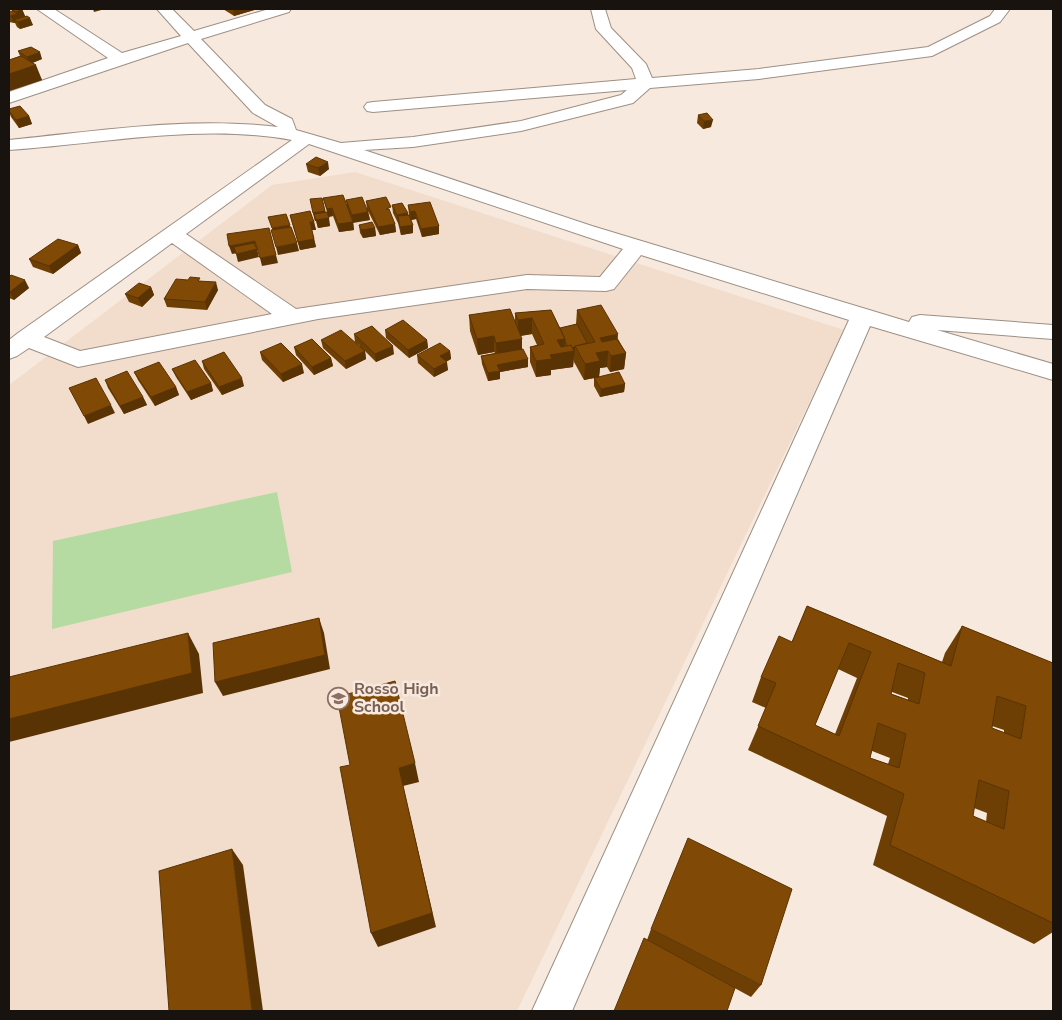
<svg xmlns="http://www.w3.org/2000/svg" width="1062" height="1020" font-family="'Nunito Sans',sans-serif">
  <rect width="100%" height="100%" fill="#f7e9dd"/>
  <path fill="#f2ddcc" d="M355,172L844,330L517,1011H9V385L272,185Z"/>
  <path fill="#b6dba2" d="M277,492L292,572L52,629L53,541Z"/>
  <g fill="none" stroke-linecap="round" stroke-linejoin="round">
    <defs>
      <path id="minor" d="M37,9H54L122,53L181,36L157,9H172L194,31L269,9H291L289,12L201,39L265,105L292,119L296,130L341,143L413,137L521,121L621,95L627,90L373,112L367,111L364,107L367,103L373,102L636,79L632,68L596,29L591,9H605L611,28L646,64L652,78L759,69L928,47L990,16L995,9H1010L1000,22L932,56L759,79L650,88L633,103L521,131L413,147L364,150L592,226L909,322L912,317L920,315L1053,325V339L937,330L1053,364V380L870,326L572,1011H532L849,320L641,255L614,289L606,291L527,289L318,319L78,367L29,348L17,356L9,359V340L18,333L292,140C201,123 100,144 9,150V140C97,131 189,116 278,127L253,113L188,43L9,103V92L108,58ZM309,144L623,249L600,277L527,275L296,309L186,234ZM172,243L272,314L80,351L44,337Z"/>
    </defs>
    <use href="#minor" stroke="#9d8f84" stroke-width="2"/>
    <use href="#minor" fill="#fff" fill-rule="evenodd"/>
  </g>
  <g fill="#6e3f04" fill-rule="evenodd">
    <path d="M22,9L25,16L33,25L20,29L17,27L15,23H14L9,22V12H13L12,10Z"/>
    <path d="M223,9H258L234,16Z"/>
    <path d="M18,51L42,59L32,63L42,80L9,91V60L20,56Z"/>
    <path d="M9,109L29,116L32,124L19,128L11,117L9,112Z"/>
    <path d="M698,115L711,127L703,129L697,123Z"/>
    <path d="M306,164L329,169L320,176L308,172Z"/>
    <path d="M323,198L347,206L346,200L367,209L366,201L391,215L395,224L396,232L380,235L368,211L370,220L353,222L354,230L339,232L333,216L328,217L330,226L318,228L316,221H315L310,199L326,212H327Z"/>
    <path d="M392,205L408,215H409L408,205L439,234L422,237L416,219L411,220L413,233L401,235L398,223L393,213Z"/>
    <path d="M290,215L314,222L316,230H312L316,247L300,250Z"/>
    <path d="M359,225L375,228L376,236L363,238L360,233Z"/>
    <path d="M78,245L81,253L53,274L33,267L29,259Z"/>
    <path d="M9,277L29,288L14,300L9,298Z"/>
    <path d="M188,280L201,281L218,290L207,310L167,307L164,299Z"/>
    <path d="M151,287L154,295L142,307L129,302L125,294Z"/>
    <path d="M551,310L560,328L576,324L577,310L618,339L626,353L624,369L610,372L607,367L600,368L599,377L625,384L624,392L600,397L594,386V378L584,380L574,362V355L573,367L551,370V375L536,377L530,362V347L537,345L532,334L521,336L522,349L528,367L500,372V379L488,381L482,364L481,356L495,353L494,352L478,355L470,331L469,315L515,321V313Z"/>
    <path d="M385,330L427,340L428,348L409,358L386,338Z"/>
    <path d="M354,334L394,354L376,362L365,351L366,359L346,369L323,348L321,340L360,346L355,342Z"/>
    <path d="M294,347L331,358L333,366L314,375L296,355Z"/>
    <path d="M450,351L451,359L446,362L448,370L434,377L418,363L417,355Z"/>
    <path d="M260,352L304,373L283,382L262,360Z"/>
    <path d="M202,361L244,386L222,395L204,369Z"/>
    <path d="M172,369L211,383L213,391L191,400L176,377Z"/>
    <path d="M134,372L176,387L179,395L155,406L138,380Z"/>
    <path d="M105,380L143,397L147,405L124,414L108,388Z"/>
    <path d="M807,606L942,662L945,653L962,626L1053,663V932L1034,944L873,865L887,816L748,750L766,708L752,702L761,677L792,642ZM838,669L857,678L835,734L815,725ZM892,692L908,698V700L891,694ZM992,726L1004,730V733L992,728ZM872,751L890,758L888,764L870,758ZM974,808L987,813L986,822L973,816Z"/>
    <path d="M651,929L761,985L751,997L647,940Z"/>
  </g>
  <g fill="#5a3304">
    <path d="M22,9L25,16L14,20L15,23H14L11,16L16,14V12Z"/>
    <path d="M93,9H105L94,12Z"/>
    <path d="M233,9H258L234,16Z"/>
    <path d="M30,18L33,25L20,29L18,22Z"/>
    <path d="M40,52L42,59L30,64L27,57Z"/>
    <path d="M36,65L42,80L9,91V74Z"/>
    <path d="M29,116L32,124L19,128L16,120Z"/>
    <path d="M713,120L711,127L703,129L704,121Z"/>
    <path d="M328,162L329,169L320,176L318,168Z"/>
    <path d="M332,208L333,216L328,217L327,209Z"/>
    <path d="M325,211L327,218H329L330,226L318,228L316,220L314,214L316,221H315L313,213Z"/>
    <path d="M415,211L416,219L411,220L410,212Z"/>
    <path d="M368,212L370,220L353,223L352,215Z"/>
    <path d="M408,213L409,221L398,216V223L397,215Z"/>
    <path d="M310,222H314L316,230H312Z"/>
    <path d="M353,222L354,230L339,232L338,224Z"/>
    <path d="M395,224L396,232L380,235L378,227Z"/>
    <path d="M290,225L292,233L274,236L272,228Z"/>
    <path d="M413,225V233L401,235L400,227Z"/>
    <path d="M439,226V234L422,237L421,229Z"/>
    <path d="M375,228L376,236L363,238L361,230Z"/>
    <path d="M314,239L316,247L300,250L298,242Z"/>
    <path d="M255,241L257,249L232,254L229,246Z"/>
    <path d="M297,243L299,251L278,255L276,247Z"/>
    <path d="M78,245L81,253L53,274L49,266Z"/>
    <path d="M257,249L259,257L238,262L236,254Z"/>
    <path d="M276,255L278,263L262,266L260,258Z"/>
    <path d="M25,280L29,288L14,300L10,292Z"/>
    <path d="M216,282L218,290L207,310L205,302Z"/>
    <path d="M151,287L154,295L142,307L138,298Z"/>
    <path d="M532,318V334L518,336V320Z"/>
    <path d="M618,334L617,350L608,352L607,367L600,368L599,377L584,380L585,364L600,338Z"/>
    <path d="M494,336V352L478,355L477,339Z"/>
    <path d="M522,339V355L497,358L496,343Z"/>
    <path d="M565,339L564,352L568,348L575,347L573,367L551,370V375L536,377V361L557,340Z"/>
    <path d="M427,340L428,348L409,358L408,350Z"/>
    <path d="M393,346L394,354L376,362L375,354Z"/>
    <path d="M365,351L366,359L346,369L345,361Z"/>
    <path d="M450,351L451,359L441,364L440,356Z"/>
    <path d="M626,353L624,369L610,372L611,356Z"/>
    <path d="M331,358L333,366L314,375L312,367Z"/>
    <path d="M528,359V367L500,372V379L488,381V373L497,365Z"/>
    <path d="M447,362L448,370L434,377V369Z"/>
    <path d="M302,364L304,373L283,382L281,374Z"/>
    <path d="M242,378L244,386L222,395L219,387Z"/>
    <path d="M211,383L213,391L191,400L187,392Z"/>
    <path d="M625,384L624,392L600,397L601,389Z"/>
    <path d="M176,387L179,395L155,406L151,397Z"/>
    <path d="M143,397L147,405L124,414L120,406Z"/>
    <path d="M111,405L115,413L88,424L84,416Z"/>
    <path d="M319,618L324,633L330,669L223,696L215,682Z"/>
    <path d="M188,633L199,654L203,693L9,742V719Z"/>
    <path d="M415,763L419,782L403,786L436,927L378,947L371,933L399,768Z"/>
    <path d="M232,849L243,865L263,1011H252Z"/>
  </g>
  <g fill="#804905" stroke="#5a3304" fill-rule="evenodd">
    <path d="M15,9H22L16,12L12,10Z"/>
    <path d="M11,11L18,13L11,16H9V12Z"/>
    <path d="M27,16L30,18L18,22L14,20Z"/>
    <path d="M31,47L40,52L27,57L18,51Z"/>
    <path d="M21,56L36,65L9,74V60Z"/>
    <path d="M20,106L29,116L16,120L9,111V109Z"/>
    <path d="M707,113L713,120L704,121L698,115Z"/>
    <path d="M316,157L328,162L318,168L306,164Z"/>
    <path d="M343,195L353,222L338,224L332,208L327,209L323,198Z"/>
    <path d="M362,197L368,212L352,215L346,200Z"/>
    <path d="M386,197L391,207L386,209H389L395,224L378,227L366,201Z"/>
    <path d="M322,198L325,211L313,213L310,199Z"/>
    <path d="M430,202L439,226L421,229L415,211L410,212L408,205Z"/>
    <path d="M402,203L408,213L397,215L392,205Z"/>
    <path d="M310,211L314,222H310L314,239L298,242L290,215Z"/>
    <path d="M327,212L329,218L316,220L314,214Z"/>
    <path d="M286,214L290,225L272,228L268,217Z"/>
    <path d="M409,215L413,225L400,227L398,216Z"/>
    <path d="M372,222L375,228L361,230L359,225Z"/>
    <path d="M291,227L297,243L276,247L271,230Z"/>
    <path d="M269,228L276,255L260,258L255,241L229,246L227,234Z"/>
    <path d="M58,239L78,245L49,266L29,259Z"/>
    <path d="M254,243L257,249L236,254L234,247Z"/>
    <path d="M11,275L25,280L10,292L9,291V277Z"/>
    <path d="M190,277L200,278L198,281L216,282L205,302L164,299L176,279L188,280Z"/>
    <path d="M139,283L151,287L138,298L125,294Z"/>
    <path d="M601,305L618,334L600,338L602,342L617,339L626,353L611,356L608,351L596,353L600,361L585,364L575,346L595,342L577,310Z"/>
    <path d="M510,309L522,339L496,343L494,336L477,339L469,315Z"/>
    <path d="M551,310L565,339L557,340L561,347L571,345L574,351L550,355L552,359L536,361L530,347L544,344L532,318L518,320L515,313Z"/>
    <path d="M403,320L427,340L408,350L385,330Z"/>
    <path d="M577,324L587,343L575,346V347L572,348L571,345L567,346L565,341V339L560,328Z"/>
    <path d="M372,326L393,346L375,354L354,334Z"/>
    <path d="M341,330L365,351L345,361L321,340Z"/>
    <path d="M312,339L331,358L312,367L294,347Z"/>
    <path d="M281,343L302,364L281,374L260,352Z"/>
    <path d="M440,343L450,351L440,356L447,362L434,369L417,355Z"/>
    <path d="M523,349L528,359L497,365L500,371L488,373L481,356Z"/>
    <path d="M224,352L242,378L219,387L202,361Z"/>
    <path d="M195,360L211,383L187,392L172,369Z"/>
    <path d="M159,362L176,387L151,397L134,372Z"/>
    <path d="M127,371L143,397L120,406L105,380Z"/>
    <path d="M619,372L625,384L601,389L594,378Z"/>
    <path d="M96,378L111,405L84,416L69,388Z"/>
    <path d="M807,606L951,666L962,626L1053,663V923L890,845L904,794L758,726L776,683L761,677L779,636L792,642ZM849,643L871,652L839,736L815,725ZM898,663L925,673L919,704L891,694ZM997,696L1026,706L1021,739L992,728ZM878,723L906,734L899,768L870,758ZM979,780L1009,791L1004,829L973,816Z"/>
    <path d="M319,618L325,655L215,682L213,643Z"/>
    <path d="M188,633L192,673L9,719V677Z"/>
    <path d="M395,681L415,763L399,768L432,913L371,933L340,767L350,765L337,697Z"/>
    <path d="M688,838L792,889L761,985L651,929Z"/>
    <path d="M232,849L252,1011H169L159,871Z"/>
    <path d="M644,938L735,988L727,1011H614Z"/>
  </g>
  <defs>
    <symbol id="school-ring" viewBox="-11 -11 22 22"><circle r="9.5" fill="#f7e9dd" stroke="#8d6e63" stroke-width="1.5"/><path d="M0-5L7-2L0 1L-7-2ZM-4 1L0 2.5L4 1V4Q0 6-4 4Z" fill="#8d6e63"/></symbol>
  </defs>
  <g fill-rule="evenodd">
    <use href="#school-ring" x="326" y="686" width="25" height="25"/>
  </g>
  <g text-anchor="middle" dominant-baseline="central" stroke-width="5" stroke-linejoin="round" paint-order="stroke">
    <g font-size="16" font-weight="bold" fill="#785e54" stroke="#f7e9dd" text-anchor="start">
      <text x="354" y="689">Rosso High<tspan x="354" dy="18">School</tspan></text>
    </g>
  </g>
  <rect width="1062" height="1020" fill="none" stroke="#18130f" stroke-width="20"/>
</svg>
